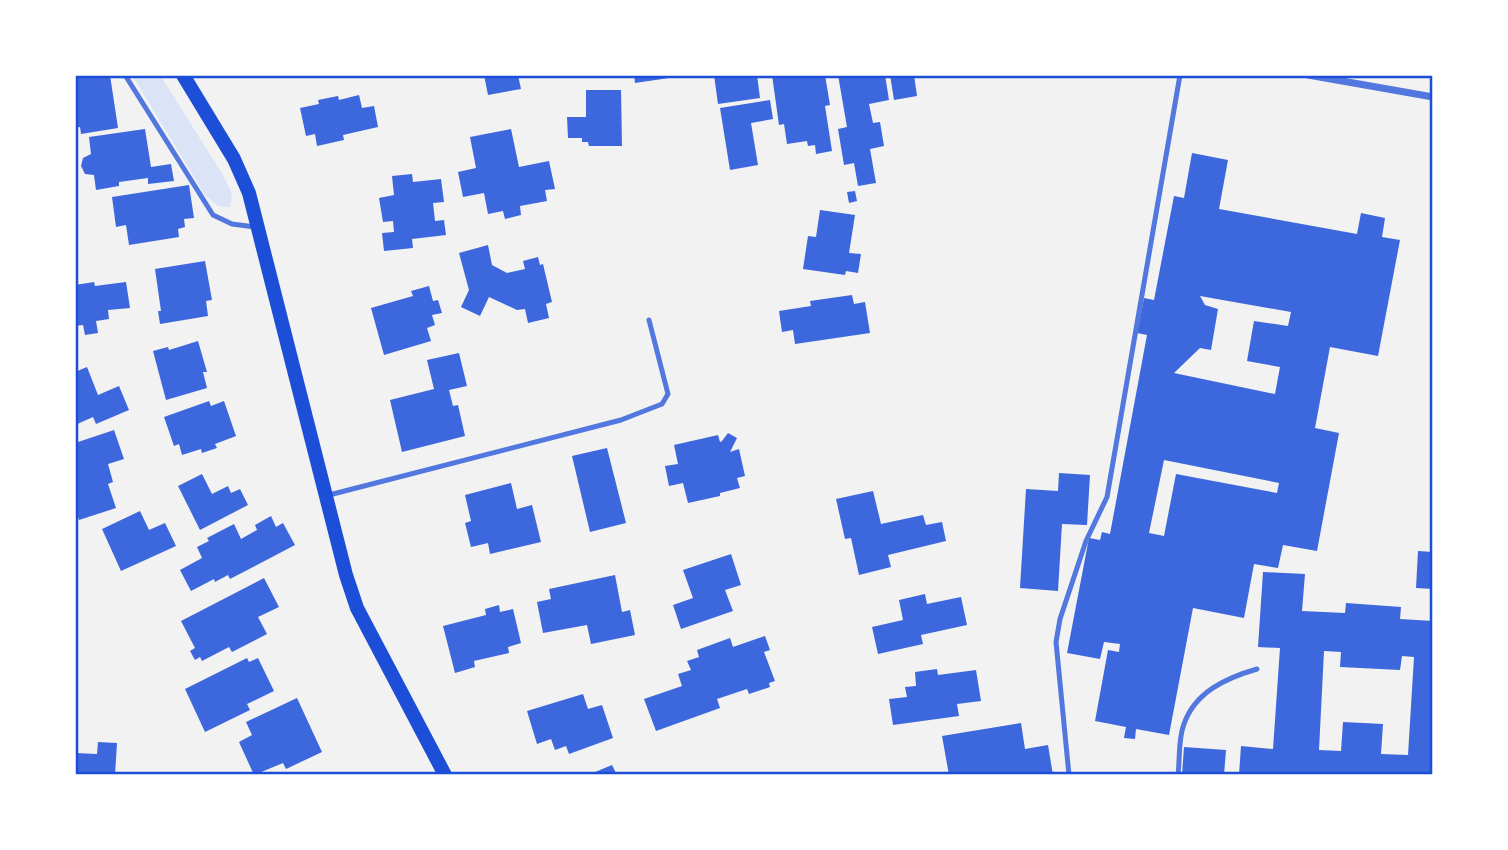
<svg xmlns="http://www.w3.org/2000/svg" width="1508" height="850" font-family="Mulish,sans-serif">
  <rect width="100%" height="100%" fill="#f2f2f2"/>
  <path fill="#dbe4f7" d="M132,75H160L223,175L232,194L230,207L218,206L205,195Z"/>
  <g fill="#3d67dc" fill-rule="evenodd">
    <path d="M75,75H110L118,128L81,134L80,127L75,128Z"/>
    <path d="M484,75H518L521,89L488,95Z"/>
    <path d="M634,75H676V77L635,83Z"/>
    <path d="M714,75H757L760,98L718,104Z"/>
    <path d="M772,75H825L830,105L825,106L832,151L816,154L815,145L808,146L807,141L787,144L784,124L779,125Z"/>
    <path d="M838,75H885L889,100L869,104L873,123L880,122L884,146L870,149L876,183L858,186L854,163L844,165L838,129L847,127Z"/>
    <path d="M890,75H914L917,96L894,100Z"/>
    <path d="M586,90H621L622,146H589L588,142H582V138H568L567,117H586Z"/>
    <path d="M359,95L362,108L374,106L378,127L343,135L344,140L317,146L315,134L306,136L300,108L319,104L318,100L338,96L339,100Z"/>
    <path d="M770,100L773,119L751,123L758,165L730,170L720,108Z"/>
    <path d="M145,129L151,167L171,164L174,181L148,184V178L119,182V186L96,190L94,175L85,174L81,166L83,158L91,154L89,137Z"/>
    <path d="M511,129L519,167L549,161L555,189L545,190L547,201L520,206L521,215L505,219L503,211L488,214L484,193L463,197L458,172L476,168L470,137Z"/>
    <path d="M1192,153L1228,160L1219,209L1357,234L1361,213L1385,218L1382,237L1400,240L1378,356L1330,347L1315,428L1339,433L1317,551L1283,545L1278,568L1254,564L1244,618L1193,608L1169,735L1136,729L1135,739L1124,738L1126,727L1095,721L1108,650L1119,652L1120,644L1104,642L1100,659L1067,653L1089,538L1100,540L1102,532L1110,534L1147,335L1137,333L1144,298L1154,300L1174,196L1184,198ZM1200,296L1291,312L1288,326L1254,321L1247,361L1280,367L1275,394L1174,373L1200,348L1211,350L1218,309L1205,305ZM1164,460L1279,483L1277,493L1176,474L1164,536L1149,533Z"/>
    <path d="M412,174L413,182L441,179L444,202L433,203L435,221L444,220L446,235L412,239L413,248L384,251L382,233L394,232L393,221L383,222L379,198L394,195L392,176Z"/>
    <path d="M189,185L194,218L184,219L185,227L178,229L179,237L129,245L126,225L116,227L112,197Z"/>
    <path d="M855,191L857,201L849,203L847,192Z"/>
    <path d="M820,210L855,215L849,253L861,254L858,273L846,271L845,275L803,269L808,236L816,237Z"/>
    <path d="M488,245L492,265L507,273L525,269L523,261L538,257L540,265L543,264L552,302L546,304L549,318L528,323L525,309L517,310L489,297L480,316L461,307L469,290L459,253Z"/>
    <path d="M205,261L212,300L206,301L208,316L160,324L158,311H161L155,269Z"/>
    <path d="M94,282L95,286L126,282L130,308L108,310L109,319L96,321L98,333L85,335L83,325L75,326V285Z"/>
    <path d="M429,286L433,301L438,300L442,313L432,315L435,325L427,328L431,341L384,355L371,308L413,296L411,291Z"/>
    <path d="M852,295L854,304L865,302L870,333L795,344L793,330L782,332L779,311L811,306L810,301Z"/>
    <path d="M198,341L207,372H203L207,388L166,400L153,351L168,347L169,350Z"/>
    <path d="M459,353L467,386L449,390L453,406L458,405L465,436L402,452L390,400L434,389L427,360Z"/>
    <path d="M87,367L98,395L119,386L129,410L96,424L93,417L75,425V372Z"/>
    <path d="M209,401L211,406L224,401L236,436L215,444L217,448L202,453L201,449L182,455L179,444L174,446L164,417Z"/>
    <path d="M114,430L124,459L108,464L113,482L108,484L116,508L79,520L75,508V443Z"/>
    <path d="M728,433L737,438L730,452L739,449L745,476L737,478L740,488L720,493V496L688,503L683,483L669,486L665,466L678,464L674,445L718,435L720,442L722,441Z"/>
    <path d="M607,448L626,523L590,532L572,456Z"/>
    <path d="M1059,473L1090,475L1087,525L1062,524L1058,591L1020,588L1026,489L1058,491Z"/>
    <path d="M202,474L212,494L228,486L231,493L240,489L248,505L200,530L178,486Z"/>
    <path d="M511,483L517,509L532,505L541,542L490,554L488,543L471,547L465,523L471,521L465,495Z"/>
    <path d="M873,491L881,524L923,515L926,525L942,522L946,541L888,555L891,567L859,575L851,538L845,539L836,499Z"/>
    <path d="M140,511L149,530L165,523L176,546L121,571L102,529Z"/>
    <path d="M271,516L276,527L283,523L295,545L230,579L228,575L215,582L214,579L191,591L180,570L202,558L197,547L209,541L207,538L234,524L241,539L257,530L255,525Z"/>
    <path d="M1418,551L1433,552V589L1416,588Z"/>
    <path d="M731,554L741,585L725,590L733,611L681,629L673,605L693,598L683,570Z"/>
    <path d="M1263,572L1305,574L1302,611L1345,613L1346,603L1401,607L1400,619L1433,621V775H1239L1241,746L1273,749L1280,648L1258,647ZM1324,651L1341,652L1340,667L1400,670L1402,656L1414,657L1408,755L1381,754L1383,724L1343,722L1341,751L1319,750Z"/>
    <path d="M615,575L622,612L630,610L635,635L591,644L587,625L543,633L537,602L551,599L549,589Z"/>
    <path d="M264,578L279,607L258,617L267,634L232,652L229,647L202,661L200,657L195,660L190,651L195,648L181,621Z"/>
    <path d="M925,594L927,604L961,597L967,625L921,635L923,644L878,654L872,627L903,620L899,600Z"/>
    <path d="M499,605L500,612L513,609L521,643L508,647L509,653L474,661L475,667L455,673L443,626L486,615L485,609Z"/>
    <path d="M765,636L770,650L764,652L775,681L769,683L770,687L749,694L747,689L717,699L720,708L656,731L644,699L682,686L678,674L691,670L687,661L699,657L697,650L730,638L733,647Z"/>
    <path d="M247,658L249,662L258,658L274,691L247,704L250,710L205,732L185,689Z"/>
    <path d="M937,669L938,675L976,670L981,701L957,704L959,716L893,725L889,699L907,697L905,687L916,686L915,672Z"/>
    <path d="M583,694L588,709L602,705L613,738L569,754L566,746L555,750L551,739L537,744L527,711Z"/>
    <path d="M297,698L322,752L286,769L283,763L254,775L239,742L252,735L246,722Z"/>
    <path d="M1021,723L1025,749L1048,745L1053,775H949L942,736Z"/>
    <path d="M98,742L117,743L115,775H75V753L97,754Z"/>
    <path d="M1184,747L1226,750L1224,775H1182Z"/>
    <path d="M612,765L617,775H588Z"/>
  </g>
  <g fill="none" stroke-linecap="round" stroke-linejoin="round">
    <g stroke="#5277de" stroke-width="5">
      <path d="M125,75L213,215L232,224L255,227"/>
      <path d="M329,495L621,420L662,404L668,394L649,320"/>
      <path d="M1069,775L1056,642L1060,619L1086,541L1107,497L1180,75"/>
      <path d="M1178,775C1180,759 1178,739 1184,724C1195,692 1226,678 1257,669"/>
    </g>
    <path stroke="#5277de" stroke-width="7" d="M1308,75L1433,97"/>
    <path stroke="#1d4ed8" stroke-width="14" d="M183,75L234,159L249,193L346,575L357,608L445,775"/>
  </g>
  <rect width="1508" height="850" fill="none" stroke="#ffffff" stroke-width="154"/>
  <rect x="77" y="77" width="1354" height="696" fill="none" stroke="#1d4ed8" stroke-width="2.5"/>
</svg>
